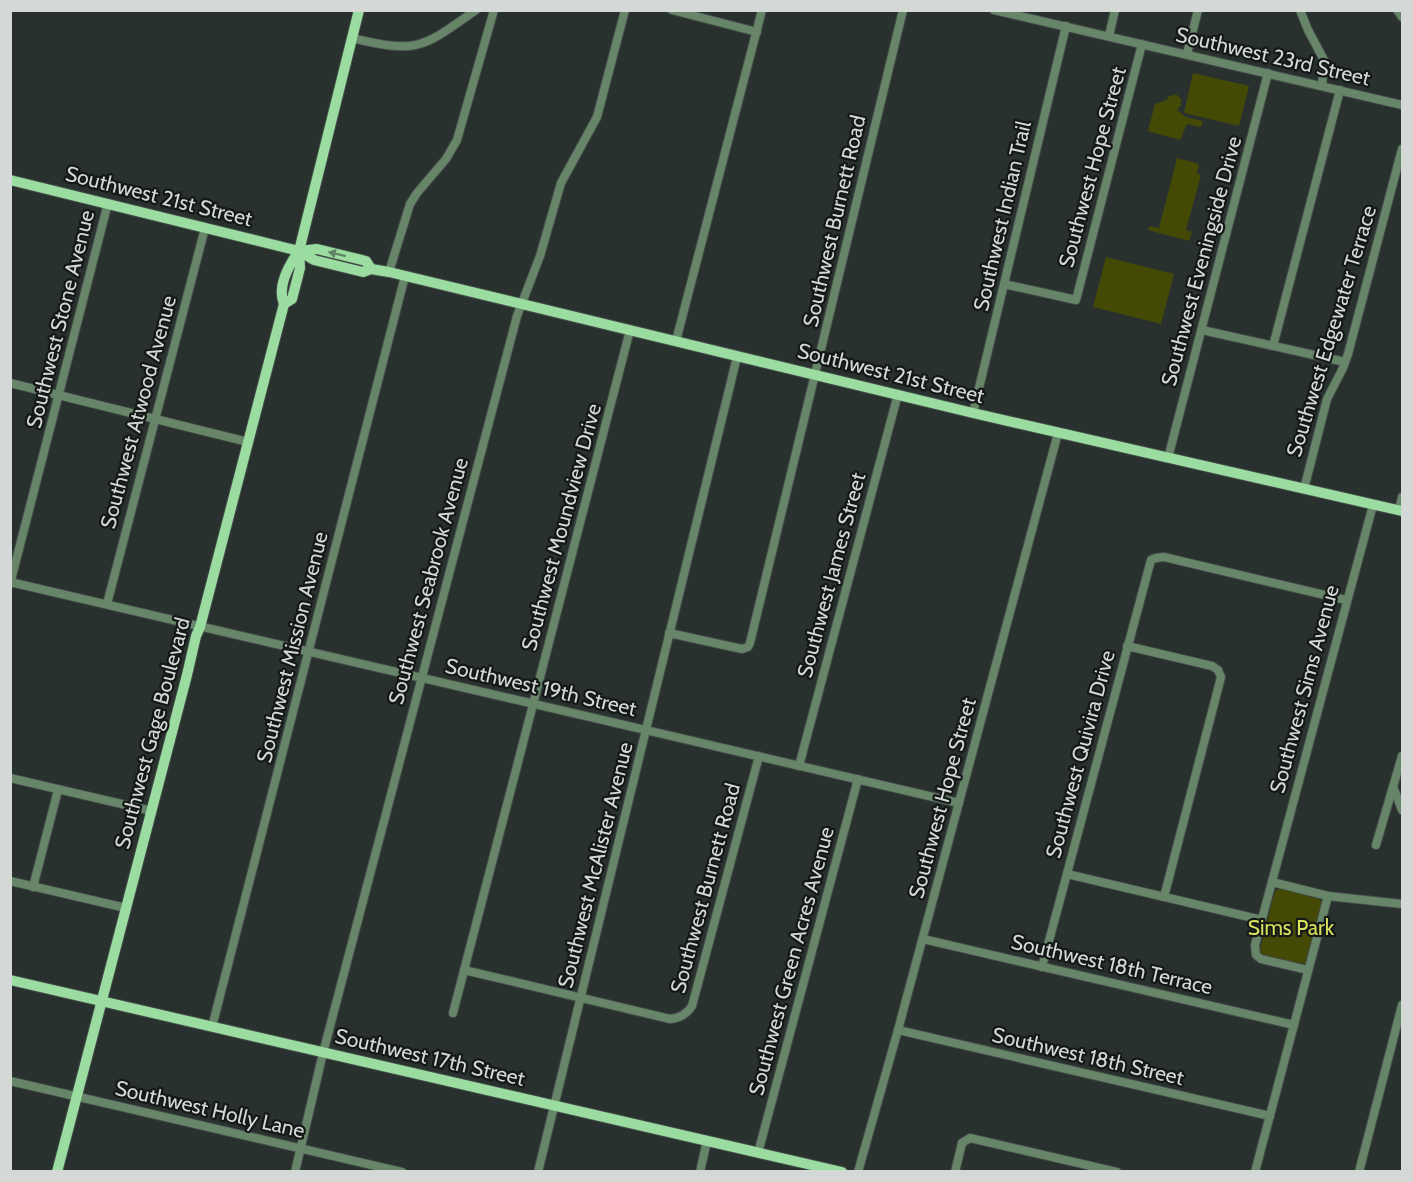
<svg xmlns="http://www.w3.org/2000/svg" width="1413" height="1182" font-family="Cabin,sans-serif">
  <rect width="100%" height="100%" fill="#29312f"/>
  <g fill="#454906">
    <path d="M1193,73L1249,86L1239,126L1184,113Z"/>
    <path d="M1176,94L1181,99V105L1177,110L1186,117L1203,121L1201,127L1187,124L1180,140L1148,131L1155,104L1167,100L1168,97Z"/>
    <path d="M1177,158L1199,164L1197,173L1201,175L1186,230L1192,232L1189,241L1148,230L1149,226L1159,228Z"/>
    <path d="M1106,257L1174,274L1161,324L1093,307Z"/>
    <path d="M1281,888L1320,899L1322,902L1306,964L1261,955L1259,953L1275,891Z"/>
  </g>
  <g fill="none" stroke-linecap="round" stroke-linejoin="round">
    <defs>
      <g id="minor">
        <path d="M672,10L757,32"/>
        <path d="M994,10L1402,105"/>
        <path d="M1300,10L1308,30L1324,60L1322,86"/>
        <path d="M1397,10L1402,17"/>
        <path d="M1109,36L1115,10"/>
        <path d="M352,38C418,54 422,48 476,10"/>
        <path d="M1187,54L1198,10"/>
        <path d="M389,272L410,204L417,193L446,159L457,140L494,10"/>
        <path d="M1004,284L1076,300L1142,44"/>
        <path d="M1202,330L1345,362"/>
        <path d="M676,341L762,10"/>
        <path d="M1273,346L1340,90"/>
        <path d="M10,383L248,442"/>
        <path d="M973,413L1066,26"/>
        <path d="M1168,458L1268,73"/>
        <path d="M1304,489L1327,399L1343,368L1348,354L1402,149"/>
        <path d="M1399,510L1402,497"/>
        <path d="M10,582L959,803"/>
        <path d="M10,584L108,203"/>
        <path d="M107,604L205,228"/>
        <path d="M669,633L742,649L748,647L750,643L903,10"/>
        <path d="M1127,646L1212,666L1218,670L1221,677L1164,897"/>
        <path d="M799,766L898,394"/>
        <path d="M10,778L152,811"/>
        <path d="M1394,789L1402,810"/>
        <path d="M1376,845L1402,756"/>
        <path d="M1067,874L1262,920"/>
        <path d="M10,881L126,908"/>
        <path d="M1272,882L1328,896L1402,904"/>
        <path d="M33,887L58,790"/>
        <path d="M923,939L1294,1025"/>
        <path d="M1042,967L1151,560L1156,558L1164,557L1346,600"/>
        <path d="M464,970L670,1019C680,1018 687,1014 692,1006L759,756"/>
        <path d="M1308,970L1261,959L1256,955L1255,945L1373,505"/>
        <path d="M453,1013L630,330"/>
        <path d="M212,1027L405,276"/>
        <path d="M898,1030L1270,1116"/>
        <path d="M10,1081L402,1172"/>
        <path d="M758,1153L858,779"/>
        <path d="M295,1172L323,1053L517,316L540,256L561,183L597,117L625,10"/>
        <path d="M538,1172L737,357"/>
        <path d="M700,1172L707,1141"/>
        <path d="M858,1172L898,1030L1058,433"/>
        <path d="M955,1172L962,1143L970,1138L1117,1172"/>
        <path d="M1255,1172L1328,896"/>
        <path d="M1359,1172L1402,1005"/>
      </g>
      <g id="major">
        <path d="M10,180L299,251L317,249L366,261L371,269"/>
        <path d="M299,251L314,260L363,272L371,269L389,272L973,413L1402,511"/>
        <path d="M284,304L292,299L300,268L299,251L359,10"/>
        <path d="M10,980L842,1172"/>
        <path d="M57,1172L187,675L196,636L200,627L284,304C277,287 289,265 299,251"/>
      </g>
    </defs>
    <use href="#minor" stroke="#444c4a" stroke-width="10"/>
    <use href="#major" stroke="#444c4a" stroke-width="12"/>
    <use href="#minor" stroke="#678669" stroke-width="8"/>
    <use href="#major" stroke="#9bdda0" stroke-width="10"/>
  </g>
  <defs><path id="oneway-solid" d="M-6-.8H1V-3.2L6.5 0L1 3.2V.8H-6Z" transform="scale(1.5)"/></defs>
  <use fill="#5e8462" href="#oneway-solid" transform="translate(337 254) rotate(-166)"/>
  <g text-anchor="middle" dominant-baseline="central" stroke-width="4.5" stroke-linejoin="round" paint-order="stroke">
    <g font-size="21" fill="#d4d9d8" stroke="#141817">
      <text transform="translate(1273 56) rotate(13)">Southwest 23rd Street</text>
      <text transform="translate(1092 167) rotate(-75)">Southwest Hope Street</text>
      <text transform="translate(159 196) rotate(14)">Southwest 21st Street</text>
      <text transform="translate(1002 216) rotate(-77)">Southwest Indian Trail</text>
      <text transform="translate(834 221) rotate(-77)">Southwest Burnett Road</text>
      <text transform="translate(1201 261) rotate(-75)">Southwest Eveningside Drive</text>
      <text transform="translate(60 319) rotate(-76)">Southwest Stone Avenue</text>
      <text transform="translate(1331 331) rotate(-73)">Southwest Edgewater Terrace</text>
      <text transform="translate(891 373) rotate(14)">Southwest 21st Street</text>
      <text transform="translate(138 412) rotate(-75)">Southwest Atwood Avenue</text>
      <text transform="translate(561 527) rotate(-75)">Southwest Moundview Drive</text>
      <text transform="translate(831 575) rotate(-75)">Southwest James Street</text>
      <text transform="translate(428 581) rotate(-75)">Southwest Seabrook Avenue</text>
      <text transform="translate(292 647) rotate(-76)">Southwest Mission Avenue</text>
      <text transform="translate(541 687) rotate(13)">Southwest 19th Street</text>
      <text transform="translate(1304 689) rotate(-75)">Southwest Sims Avenue</text>
      <text transform="translate(152 733) rotate(-75)">Southwest Gage Boulevard</text>
      <text transform="translate(1080 754) rotate(-75)">Southwest Quivira Drive</text>
      <text transform="translate(942 798) rotate(-75)">Southwest Hope Street</text>
      <text transform="translate(595 865) rotate(-76)">Southwest McAlister Avenue</text>
      <text transform="translate(705 888) rotate(-75)">Southwest Burnett Road</text>
      <text transform="translate(791 961) rotate(-75)">Southwest Green Acres Avenue</text>
      <text transform="translate(1112 964) rotate(13)">Southwest 18th Terrace</text>
      <text transform="translate(1088 1056) rotate(13)">Southwest 18th Street</text>
      <text transform="translate(430 1057) rotate(13)">Southwest 17th Street</text>
      <text transform="translate(210 1109) rotate(13)">Southwest Holly Lane</text>
    </g>
    <g font-size="21" fill="#d7e15c" stroke="#141817">
      <text x="1291" y="927">Sims Park</text>
    </g>
  </g>
  <rect width="1413" height="1182" fill="none" stroke="#d4d9d8" stroke-width="24"/>
</svg>
